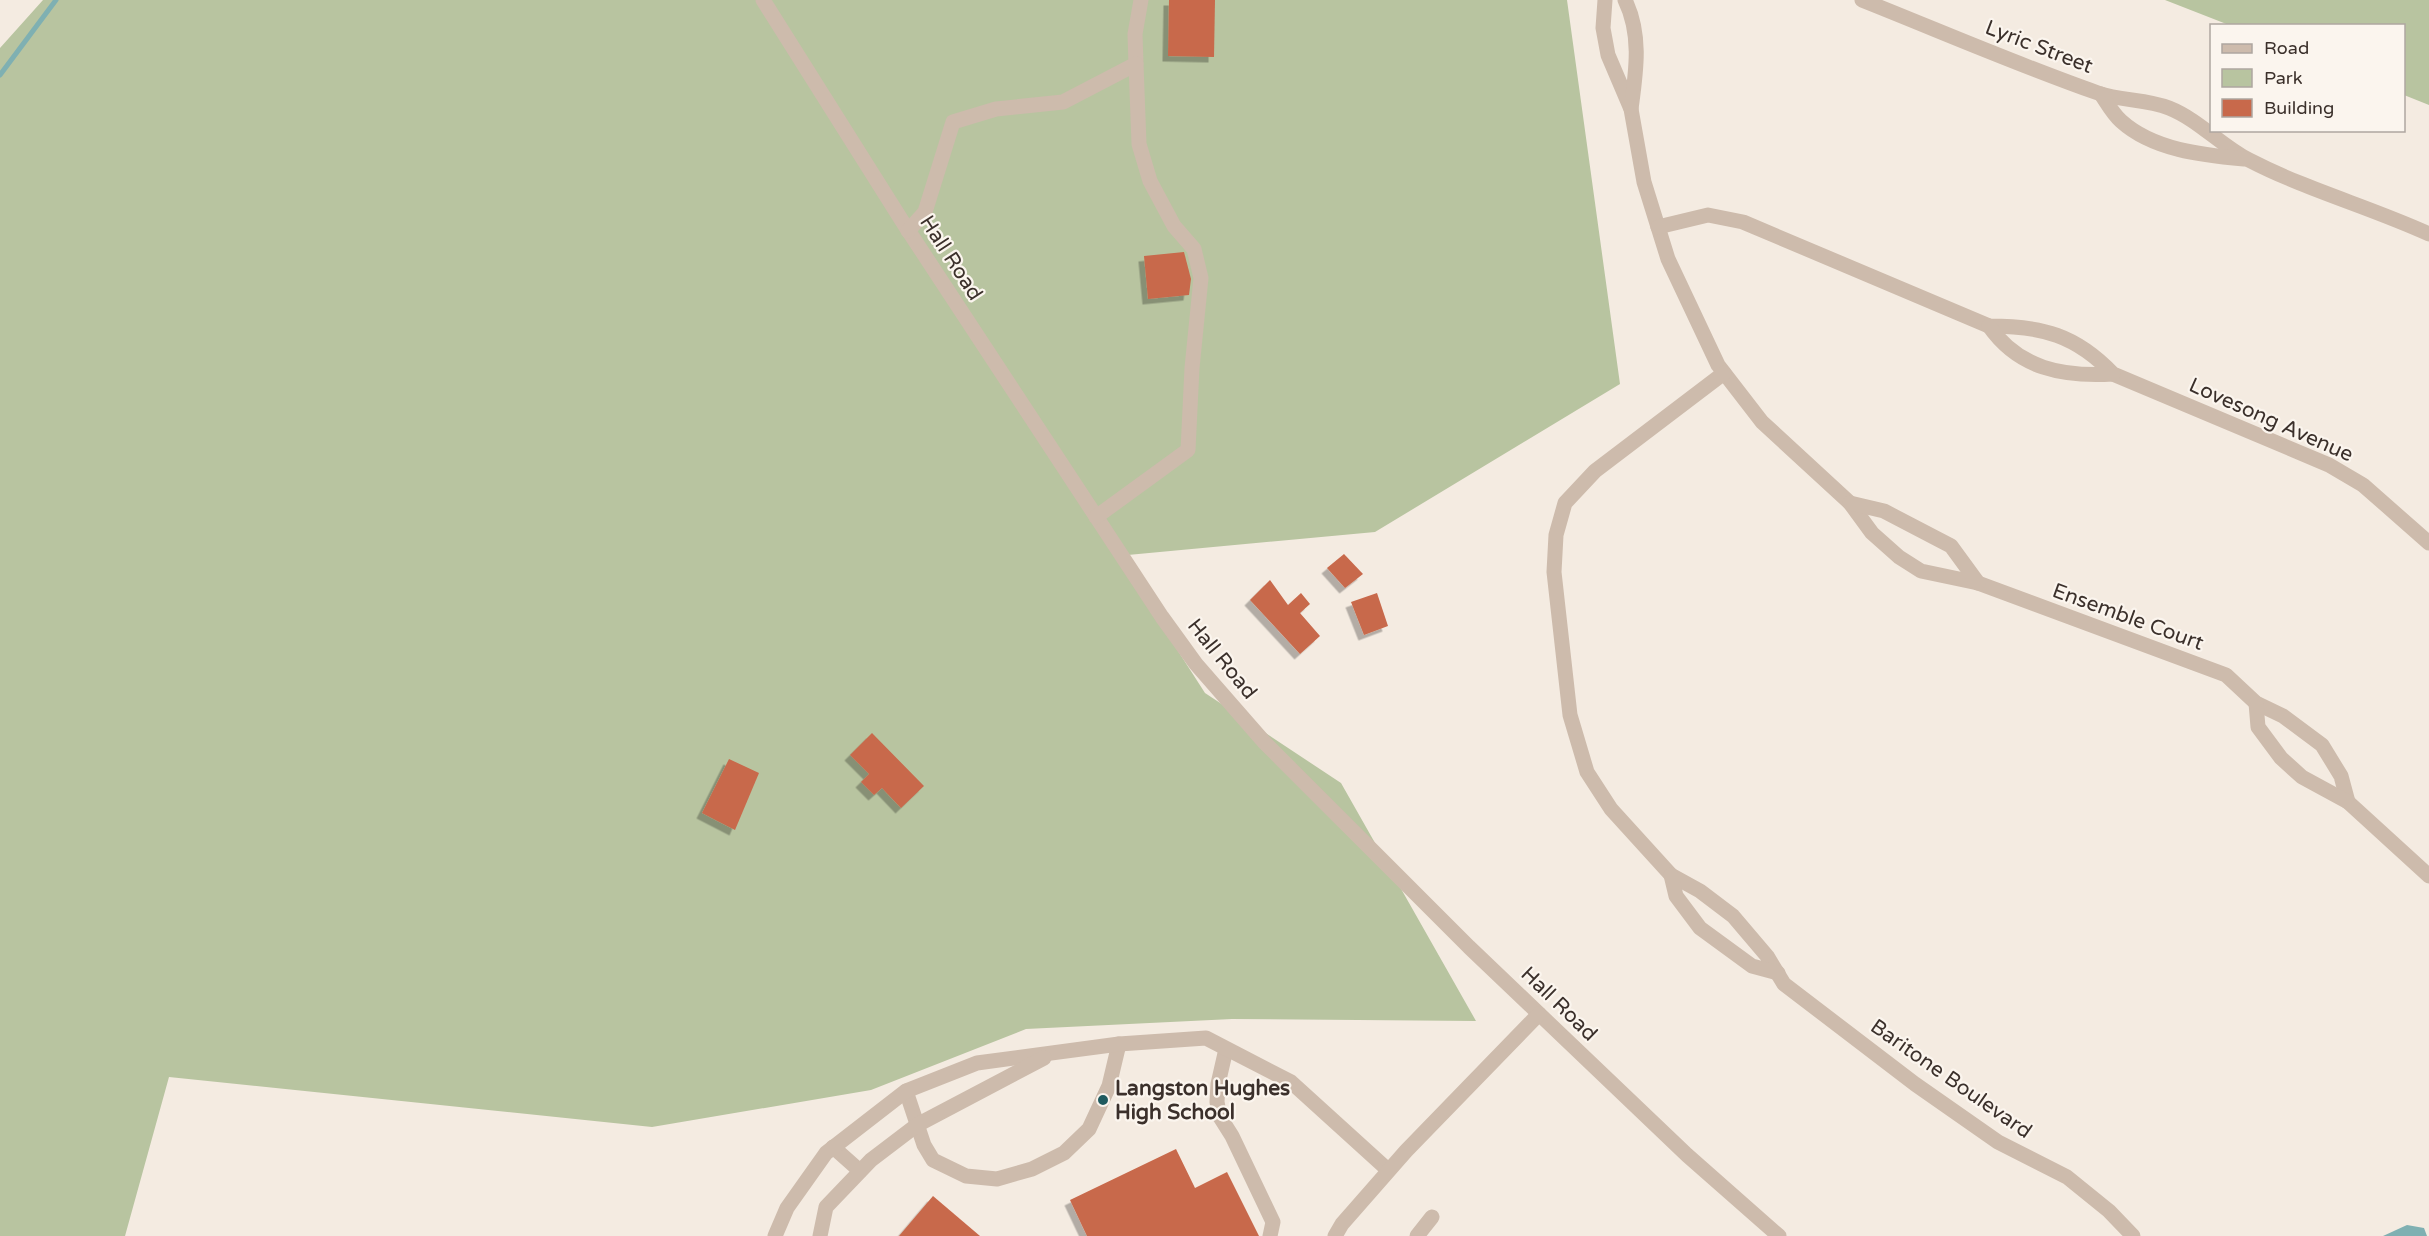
<svg xmlns="http://www.w3.org/2000/svg" width="2429" height="1236" font-family="'Varela Round',sans-serif">
  <defs>
    <filter id="shadow"><feDropShadow dx="-5.5" dy="5.5" stdDeviation="0" flood-color="#0004"/></filter>
  </defs>
  <rect width="100%" height="100%" fill="#f4ebe1"/>
  <g fill="#b8c4a0">
    <path d="M43,0H1567L1620,384L1375,532L1117,556L1205,693L1341,783L1476,1021L1232,1019L1026,1029L871,1090L652,1127L169,1077L125,1236H0V48Z"/>
    <path d="M2165,0H2429V105L2404,95V26L2229,25Z"/>
  </g>
  <path fill="#7fb0b2" d="M2407,1225L2424,1228L2427,1236H2383Z"/>
  <g fill="none" stroke-linecap="round" stroke-linejoin="round">
    <path stroke="#7fb0b2" stroke-width="5" d="M0,75L56,0"/>
  </g>
  <g fill="#c8694b" filter="url(#shadow)">
    <path d="M1169,0H1215L1214,57L1168,56Z"/>
    <path d="M1184,252L1191,279L1189,295L1148,299L1144,256Z"/>
    <path d="M1344,554L1363,574L1345,588L1327,568Z"/>
    <path d="M1270,580L1288,605L1301,593L1310,604L1300,613L1320,636L1300,654L1250,600Z"/>
    <path d="M1377,593L1388,626L1364,635L1351,602Z"/>
    <path d="M872,733L924,786L901,808L882,788L874,795L861,782L869,774L850,755Z"/>
    <path d="M729,759L759,773L735,830L702,813Z"/>
    <path d="M1176,1149L1195,1188L1227,1172L1259,1236H1087L1070,1200Z"/>
    <path d="M933,1196L980,1236H899Z"/>
  </g>
  <g fill="none" stroke-linecap="round" stroke-linejoin="round">
    <g stroke="#cdbbac" stroke-width="15">
      <path d="M763,0L904,224L1162,617L1196,664L1265,743L1469,947L1687,1155L1779,1236"/>
      <path d="M1605,0L1603,28L1608,55L1631,109L1644,182L1668,259L1718,365L1762,422L1850,503L1872,533L1899,557L1921,571L1978,583L2226,675L2256,703L2283,716L2322,745L2341,776L2348,802"/>
      <path d="M1625,0C1642,35 1636,72 1631,109"/>
      <path d="M1862,0C1940,31 2018,65 2098,93C2121,101 2146,99 2169,108C2199,120 2220,145 2249,160C2307,190 2370,207 2429,234"/>
      <path d="M1136,64L1135,34L1141,0"/>
      <path d="M2101,94C2107,103 2113,114 2121,121C2153,150 2202,155 2244,159"/>
      <path d="M1658,227L1708,215L1743,222L1989,326C2042,326 2076,335 2113,374L2329,465L2363,485L2429,543"/>
      <path d="M908,231L925,212L953,122L996,109L1063,102L1136,64L1139,144L1150,181L1174,226L1194,249L1201,278L1192,368L1188,450L1096,517"/>
      <path d="M1989,326C2019,369 2063,377 2113,374"/>
      <path d="M1724,373L1595,471L1565,503L1556,535L1554,572L1570,715L1587,772L1611,809L1671,875L1700,891L1733,916L1767,956L1784,984L1915,1084L1998,1142L2067,1177L2109,1211L2133,1236"/>
      <path d="M1850,503L1884,511L1951,546L1978,583"/>
      <path d="M2256,703L2258,727L2281,758L2302,777L2348,802L2429,876"/>
      <path d="M1671,875L1676,896L1700,928L1752,966L1778,973"/>
      <path d="M1226,1049L1218,1084L1217,1102L1220,1117L1232,1136L1273,1222L1270,1236"/>
      <path d="M906,1091L924,1145L933,1160L966,1176L997,1179L1032,1169L1064,1153L1089,1129L1109,1086L1119,1044"/>
      <path d="M833,1147L860,1171"/>
      <path d="M775,1236L787,1208L826,1153L906,1091L977,1063L1119,1044L1206,1038L1291,1082L1388,1170"/>
      <path d="M820,1236L826,1207L871,1160L917,1125L1044,1058"/>
      <path d="M1335,1236L1342,1224L1406,1151L1539,1014"/>
      <path d="M1417,1236L1432,1217"/>
    </g>
  </g>
  <circle fill="#1f5a5e" stroke="#fbf5ee" stroke-width="2" cx="1103" cy="1100" r="6"/>
  <g text-anchor="middle" dominant-baseline="central" stroke-width="4.5" stroke-linejoin="round" paint-order="stroke">
    <g font-size="21" fill="#3b302b" stroke="#fbf5ee">
      <text transform="translate(2039 47) rotate(21)">Lyric Street</text>
      <text transform="translate(951 258) rotate(57)">Hall Road</text>
      <text transform="translate(2271 420) rotate(24)">Lovesong Avenue</text>
      <text transform="translate(2128 617) rotate(20)">Ensemble Court</text>
      <text transform="translate(1222 659) rotate(51)">Hall Road</text>
      <text transform="translate(1559 1004) rotate(44)">Hall Road</text>
      <text transform="translate(1951 1079) rotate(35)">Baritone Boulevard</text>
    </g>
    <g font-size="21" font-weight="bold" fill="#3b302b" stroke="#fbf5ee" text-anchor="start">
      <text x="1115" y="1088">Langston Hughes<tspan x="1115" dy="24">High School</tspan></text>
    </g>
  </g>
  <rect x="2210" y="24" width="195" height="108" fill="#fbf5ee" stroke="#aea6a0" stroke-width="1.5"/>
  <rect x="2222" y="44" width="30" height="9" fill="#cdbbac" stroke="#aea6a0" stroke-width="1.5"/>
  <text x="2264" y="54" font-size="18" fill="#3b302b">Road</text>
  <rect x="2222" y="69" width="30" height="18" fill="#b8c4a0" stroke="#aea6a0" stroke-width="1.5"/>
  <text x="2264" y="84" font-size="18" fill="#3b302b">Park</text>
  <rect x="2222" y="99" width="30" height="18" fill="#c8694b" stroke="#aea6a0" stroke-width="1.5"/>
  <text x="2264" y="114" font-size="18" fill="#3b302b">Building</text>
</svg>
